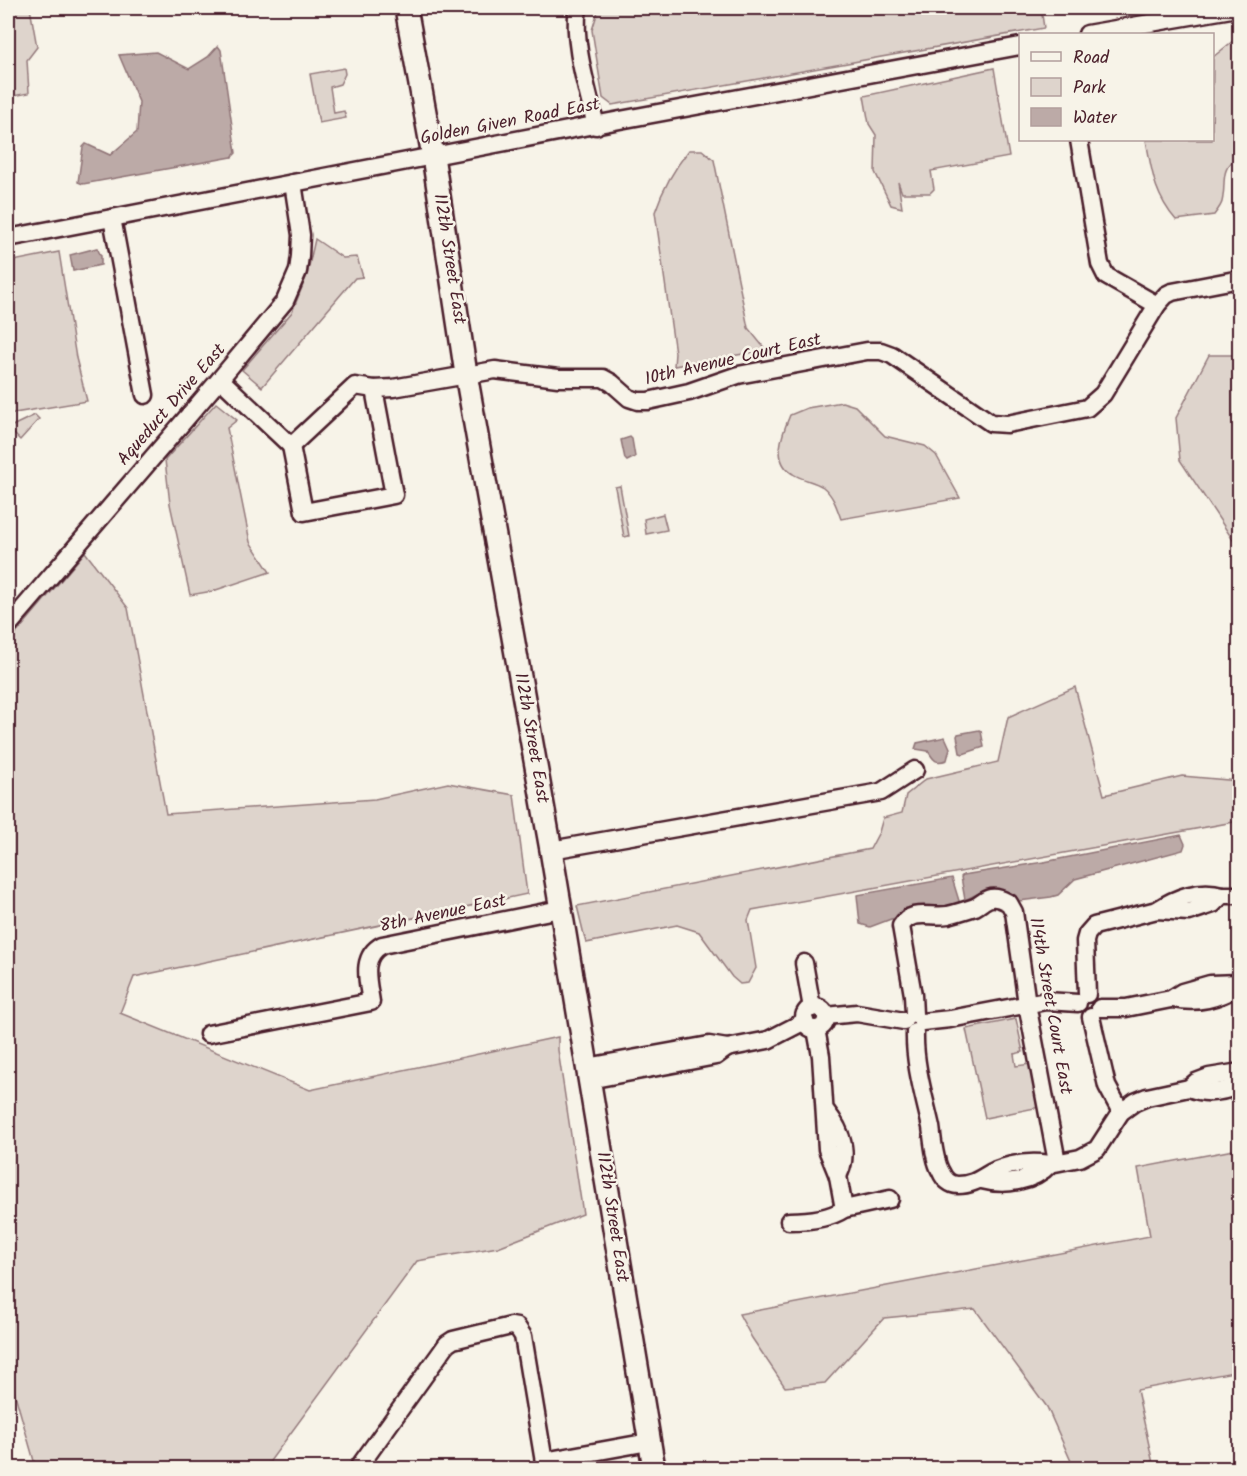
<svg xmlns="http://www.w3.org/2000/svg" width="1247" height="1476" font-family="Kalam,sans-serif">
  <rect width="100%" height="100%" fill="#f7f3e8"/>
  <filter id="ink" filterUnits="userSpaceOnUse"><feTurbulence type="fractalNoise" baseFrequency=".0167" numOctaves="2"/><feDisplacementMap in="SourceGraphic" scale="12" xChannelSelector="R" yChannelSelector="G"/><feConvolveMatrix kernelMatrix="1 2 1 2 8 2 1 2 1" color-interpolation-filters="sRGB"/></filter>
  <g filter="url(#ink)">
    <g fill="#ded4cc" stroke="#947a7c" stroke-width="1.5">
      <path d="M8,8H30L37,47L27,60L29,93L8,97Z"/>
      <path d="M599,8H1041L1044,28L612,105L603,98L592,30Z"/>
      <path d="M1239,39V156C1218,170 1227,181 1222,202C1221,206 1217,211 1214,215L1176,220C1154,194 1152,172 1146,140H1212L1213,57L1233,41Z"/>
      <path d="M344,68L345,74L340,84L330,87L334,113L344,111L346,118L319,123L310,74Z"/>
      <path d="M994,68L1009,157L931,171L934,189L930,193H902L898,182L902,208L891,205L875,172L876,135L869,124L864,96Z"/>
      <path d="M689,150H702L714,160L748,328L766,350L674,366L675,353L655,212C663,188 673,170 689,150Z"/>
      <path d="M315,239L343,258L357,257L363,277L355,278L262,387L242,370L292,312L307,275Z"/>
      <path d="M59,252L76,358L87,401L8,414V262Z"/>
      <path d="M1209,355H1239V549L1180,460L1176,418Z"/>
      <path d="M842,402L855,406L885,436L925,446L936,455L960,498L841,519C837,508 833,495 823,487C814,481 802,480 793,474C771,461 782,434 790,415L807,408Z"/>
      <path d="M216,403L237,420L227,428L250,542L270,572L213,591L190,595L170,504L165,460Z"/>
      <path d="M35,415L39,419L20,440L8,428Z"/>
      <path d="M620,486L629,536L624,537L615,487Z"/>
      <path d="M663,514L667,530L646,534L644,519Z"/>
      <path d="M85,552L128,608L166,814L375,799L448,783L514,795L527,894L134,977L120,1013L310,1090L558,1037V1050L583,1214L498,1247L417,1261L265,1468H36L8,1370V643Z"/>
      <path d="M1075,687L1104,795L1182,776L1239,781V821L752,910L748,920L756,968L748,983L740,984L732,977L699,932L677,925L586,943L577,906L870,849L879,832L883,818L902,813L906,795L926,779L998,762L1008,717Z"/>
      <path d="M1016,1019L1023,1052L1014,1054L1016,1066L1031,1064L1040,1107L985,1118L966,1029Z"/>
      <path d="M1239,1149V1371L1137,1390L1154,1468H1074L1047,1407L975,1309L884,1318L825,1383L785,1387L752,1338L739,1314L1150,1236L1138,1168Z"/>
    </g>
    <g fill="#bcaaa7" stroke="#8e7275" stroke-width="1.5">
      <path d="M218,46L221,50L236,153L232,157L83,184L78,182L83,147L86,144L110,155L137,132L139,102L119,55L156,52L189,69L208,57Z"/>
      <path d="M97,248L101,256V265L73,271L70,255Z"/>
      <path d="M630,437L632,439L635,457L627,461L625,459L621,440Z"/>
      <path d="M979,730L981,731L984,747L963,754L960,753L957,736L958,734Z"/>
      <path d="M945,737L950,748L947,760C935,764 934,760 928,751L915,749L917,743Z"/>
      <path d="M1181,835L1185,844L1183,850L1075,879L1058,895L1051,897L1019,901L995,892H981L965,900L961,877L963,875L1044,862Z"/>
      <path d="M952,878L960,904L953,907L891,919L870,927L860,924L857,895Z"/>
    </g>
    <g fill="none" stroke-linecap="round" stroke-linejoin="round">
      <defs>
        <g id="minor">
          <path d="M578,8C572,42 588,91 596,126"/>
          <path d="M1087,34L1237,8"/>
          <path d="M1079,140L1100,264L1106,276L1157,305"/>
          <path d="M112,218L145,395"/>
          <path d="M8,238L620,120L1020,46"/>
          <path d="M220,379L291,446"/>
          <path d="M291,446L355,386L374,389L393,388L495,370L558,378H603L612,383L629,398L638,401H648L689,392L738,375L867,351H881L892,355L991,423L1007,424L1087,408L1103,394L1157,305L1166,295L1172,292L1240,279"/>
          <path d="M291,446L304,512L394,495L374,389"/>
          <path d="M8,626L220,379L285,301L298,271L300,256L301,235L293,183"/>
          <path d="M551,850L881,792L915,770"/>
          <path d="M1222,895H1240"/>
          <path d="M804,963L812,1008"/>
          <path d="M1087,994L1085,941L1087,934L1094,926L1157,910L1189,912L1213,904L1222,895C1200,888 1175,898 1157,910"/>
          <path d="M1172,999C1199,1004 1216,999 1240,986"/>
          <circle cx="815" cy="1018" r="11"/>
          <path d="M1100,1008H1126L1171,999L1182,992L1210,984L1240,983"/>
          <path d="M914,1014L913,995L901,926C912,908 930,918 948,915C956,913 966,910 975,907C981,904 985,899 991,898C998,897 1003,900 1009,903L1014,912L1027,1004L1057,1162"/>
          <path d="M826,1016L857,1013L904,1021"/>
          <path d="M1091,1017L1107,1086L1121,1112"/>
          <path d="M922,1022L950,1019L1046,1001L1078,1003"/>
          <path d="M816,1029L821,1056L827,1149L838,1176C850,1153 841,1130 826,1111"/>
          <path d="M915,1032C914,1064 924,1096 931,1127C933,1141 934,1160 941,1172C944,1179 950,1185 958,1185C975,1185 983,1176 996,1170C1014,1163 1032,1161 1050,1164C1034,1182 1004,1186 982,1180"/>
          <path d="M208,1034L371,1002C368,981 360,957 382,945L560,909"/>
          <path d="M727,1048L768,1040L805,1021"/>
          <path d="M587,1067L709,1045L727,1048L716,1056L589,1080"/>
          <path d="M1189,1088C1205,1095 1224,1092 1240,1085"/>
          <path d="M1050,1164L1080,1158L1097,1149L1121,1112L1135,1102L1147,1097L1189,1088L1196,1082L1209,1077L1240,1072"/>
          <path d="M838,1176L844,1209"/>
          <path d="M789,1221C807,1221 829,1219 844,1209L890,1199"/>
          <path d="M544,1461L649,1442"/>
          <path d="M358,1468L447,1344L453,1340L511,1326L517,1327L523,1336L545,1468"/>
        </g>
        <path id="major" d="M406,8L433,156L466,374L551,850L654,1468"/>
      </defs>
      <use href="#minor" stroke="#4a1f2b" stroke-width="21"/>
      <use href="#major" stroke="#4a1f2b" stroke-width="26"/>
      <use href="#minor" stroke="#f7f3e8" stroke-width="16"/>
      <use href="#major" stroke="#f7f3e8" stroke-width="21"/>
    </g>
  </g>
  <g text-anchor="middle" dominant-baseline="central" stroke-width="5" stroke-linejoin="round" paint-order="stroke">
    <g font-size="18" fill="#4a1f2b" stroke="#f7f3e8">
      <text transform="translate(510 122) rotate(-11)">Golden Given Road East</text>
      <text transform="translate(449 259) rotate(81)">112th Street East</text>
      <text transform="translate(733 360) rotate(-13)">10th Avenue Court East</text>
      <text transform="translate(172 405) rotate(-49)">Aqueduct Drive East</text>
      <text transform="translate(531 738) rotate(80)">112th Street East</text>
      <text transform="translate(443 914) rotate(-12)">8th Avenue East</text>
      <text transform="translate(1050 1006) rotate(80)">114th Street Court East</text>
      <text transform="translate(612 1217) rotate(81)">112th Street East</text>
    </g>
  </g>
  <rect width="1247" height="1476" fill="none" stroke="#f7f3e8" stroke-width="30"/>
  <rect x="15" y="15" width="1217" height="1446" fill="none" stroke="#4a1f2b" stroke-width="2" filter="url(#ink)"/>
  <rect x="1019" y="33" width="195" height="108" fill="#f7f3e8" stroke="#b29e9c" stroke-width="1.5"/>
  <rect x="1031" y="52" width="30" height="9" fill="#f7f3e8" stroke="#b29e9c" stroke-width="1.5"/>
  <text x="1073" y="63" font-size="18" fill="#4a1f2b">Road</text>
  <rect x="1031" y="78" width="30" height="18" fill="#ded4cc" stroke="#b29e9c" stroke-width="1.5"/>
  <text x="1073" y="93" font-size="18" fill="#4a1f2b">Park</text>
  <rect x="1031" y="108" width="30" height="18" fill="#bcaaa7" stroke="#b29e9c" stroke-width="1.5"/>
  <text x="1073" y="123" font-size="18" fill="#4a1f2b">Water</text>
</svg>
